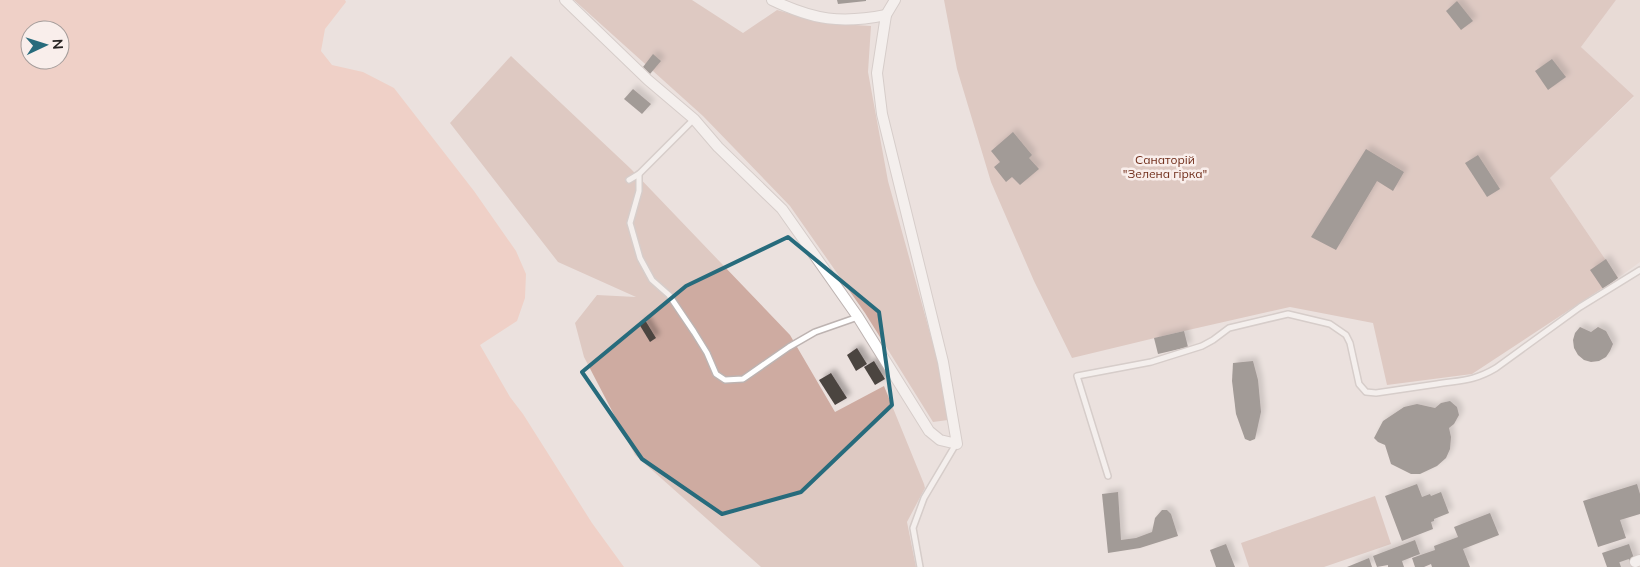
<svg xmlns="http://www.w3.org/2000/svg" width="1640" height="567" font-family="Mulish,sans-serif">
  <defs>
    <filter id="shadow"><feDropShadow dx="4.5" dy="-4.5" stdDeviation="2.5" flood-color="#0004"/></filter>
  </defs>
  <rect width="100%" height="100%" fill="#ebe1de"/>
  <path fill="#e5d2cd" d="M1616,0H1640V262L1618,278L1550,178L1634,97L1581,47Z"/>
  <g fill="#ceaba1">
    <path d="M574,0H692L743,33L777,10L824,23L871,26L868,72L888,181L943,380L948,420L933,422L865,313L790,206L703,116Z"/>
    <path d="M944,0H1616L1581,47L1634,96L1550,178L1618,278L1472,374L1387,385L1373,323L1290,307L1184,331L1072,358L1034,281L991,182L957,69Z"/>
    <path d="M511,56L631,169L790,335L835,412L884,386L924,484L925,488L907,522L916,567H761L635,455L584,357L575,323L597,295L636,297L558,262L450,123Z"/>
    <path d="M1375,496L1391,544L1324,567H1249L1241,543Z"/>
  </g>
  <path fill="#f3bbab" fill-rule="evenodd" d="M0,0H345L346,2L325,29L321,51L332,65L363,72L394,88L474,191L516,251L526,274L525,298L517,321L480,345L510,397L523,414L592,523L624,567H0ZM30,30H60V60H30Z"/>
  <g fill="#4c4441" filter="url(#shadow)">
    <path d="M837,0H866V1L838,4Z"/>
    <path d="M1457,1L1473,21L1461,30L1446,11Z"/>
    <path d="M653,54L661,61L650,74L643,67Z"/>
    <path d="M1552,59L1566,77L1548,90L1535,71Z"/>
    <path d="M633,89L651,104L642,114L624,99Z"/>
    <path d="M1013,132L1032,155L1029,158L1039,169L1020,185L1012,177L1006,182L994,167L1000,162L991,151Z"/>
    <path d="M1366,149L1404,172L1393,191L1377,181L1336,250L1311,237Z"/>
    <path d="M1478,155L1500,189L1487,197L1465,163Z"/>
    <path d="M1606,259L1618,278L1603,289L1590,270Z"/>
    <path d="M645,320L656,338L650,342L639,324Z"/>
    <path d="M1580,327L1591,332L1598,327L1606,331L1613,344L1610,351L1606,357L1599,361L1591,362L1584,360L1578,355L1574,348L1573,340L1575,333Z"/>
    <path d="M1184,331L1188,347L1158,354L1154,338Z"/>
    <path d="M857,348L867,364L856,371L847,355Z"/>
    <path d="M874,361L885,379L875,385L864,367Z"/>
    <path d="M1253,361L1258,380L1261,412L1255,439L1250,441L1245,439L1236,414L1232,381L1233,363Z"/>
    <path d="M831,373L847,398L835,405L819,380Z"/>
    <path d="M1450,401L1457,407L1459,415L1454,424L1449,428L1451,437L1450,449L1446,458L1437,466L1420,474H1411L1391,464L1385,445L1378,442L1374,438L1383,421L1404,407L1417,404L1435,408L1441,403Z"/>
    <path d="M1417,484L1422,497L1430,494L1431,496L1441,492L1449,513L1434,519V521L1431,522L1433,529L1402,541L1385,496Z"/>
    <path d="M1637,484L1640,494V514L1620,520L1626,538L1598,547L1583,501Z"/>
    <path d="M1118,492L1121,540L1136,538L1152,532L1155,518L1162,510H1167L1171,514L1178,536L1140,548L1108,553L1102,494Z"/>
    <path d="M1490,513L1499,535L1463,549L1470,567H1432L1431,564L1424,567H1415L1412,558L1435,550L1434,546L1458,537L1454,527Z"/>
    <path d="M1415,540L1420,554L1402,561L1404,567H1388V565L1377,567L1373,556Z"/>
    <path d="M1226,544L1235,567H1216L1210,550Z"/>
    <path d="M1629,544L1637,567H1607L1602,553Z"/>
    <path d="M1369,558L1372,567H1347Z"/>
  </g>
  <g fill="none" stroke-linecap="round" stroke-linejoin="round">
    <path stroke="#c3bbb8" stroke-width="10" stroke-dasharray="10 5" stroke-linecap="butt" d="M1621,567L1635,562"/>
    <defs>
      <g id="service">
        <path d="M639,174V191L630,223L640,258L652,280L669,295L694,332L707,353L716,374L725,380L743,379L789,347L815,332L858,317"/>
        <path d="M629,180L639,174L694,119"/>
        <path d="M1108,476L1077,376L1151,362L1202,346L1213,340L1229,328L1288,314L1330,324L1346,335L1350,343L1359,384L1366,392L1376,393C1396,390 1417,387 1437,384C1462,380 1474,381 1496,368L1580,307L1640,270"/>
        <path d="M920,567L913,528L924,498L956,444"/>
      </g>
      <g id="minor">
        <path d="M565,0L648,80L694,119L718,147L782,209L858,317L929,431L940,440L957,444L943,362L882,114L877,73L886,15L895,0"/>
        <path d="M772,0C814,20 841,24 886,15"/>
        <path d="M1635,562L1640,560"/>
      </g>
    </defs>
    <use href="#service" stroke="#bdb3b1" stroke-width="8"/>
    <use href="#minor" stroke="#bdb3b1" stroke-width="12"/>
    <use href="#service" stroke="#fff" stroke-width="5"/>
    <use href="#minor" stroke="#fff" stroke-width="10"/>
  </g>
  <path d="M0 0H1640V567H0ZM788,237L879,312L892,405L801,492L722,514L642,459L582,372L686,286Z" fill="#ebe1de" fill-opacity=".55" fill-rule="evenodd"/>
  <path fill="none" stroke="#276b7c" stroke-width="4" stroke-linejoin="round" d="M788,237L879,312L892,405L801,492L722,514L642,459L582,372L686,286Z"/>
  <g text-anchor="middle" dominant-baseline="central" stroke-width="5" stroke-linejoin="round" paint-order="stroke">
    <g font-size="12" fill="#702e1b" stroke="#f9eeeb">
      <text x="1165" y="159">Санаторій<tspan x="1165" dy="14">"Зелена гірка"</tspan></text>
    </g>
  </g>
  <g transform="translate(45 45) rotate(86)"><circle r="24" fill="#f9eeeb" stroke="#a49c9a"/>
  <path d="M0-4L9 19L0 12L-9 19Z" fill="#276b7c"/>
  <text y="-8" font-size="14" font-weight="bold" text-anchor="middle" fill="#252120">N</text>
  </g>
</svg>
